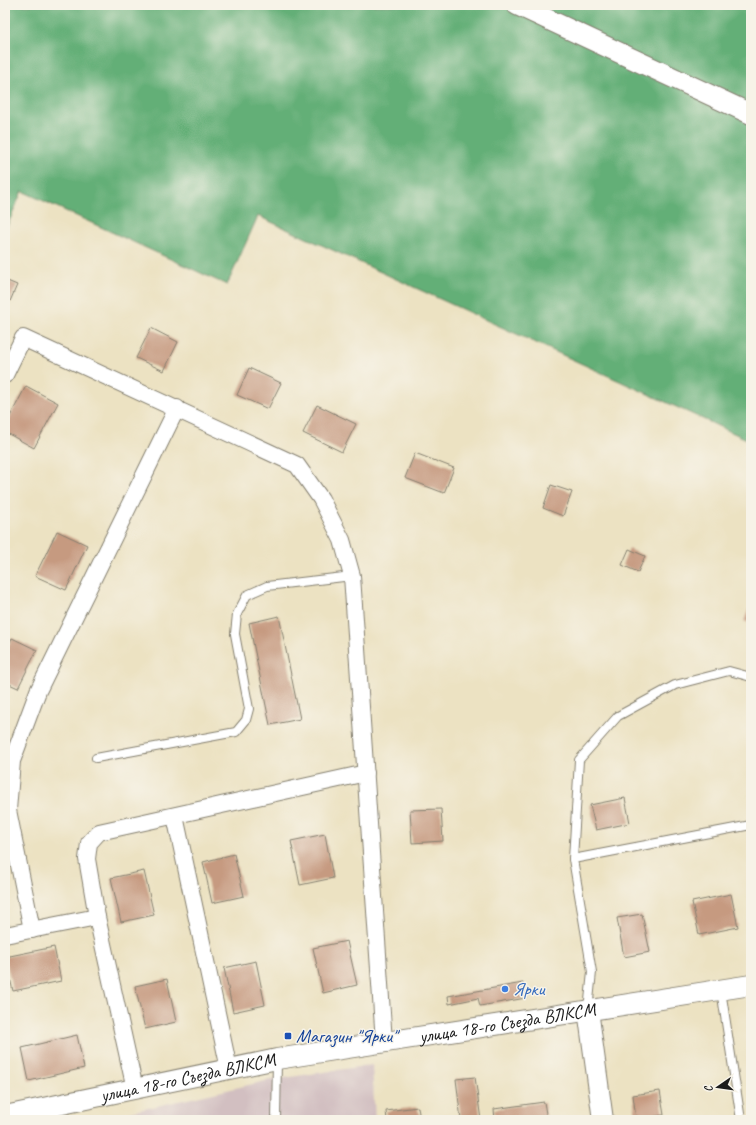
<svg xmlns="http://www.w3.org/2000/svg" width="756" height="1125" font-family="Caveat,sans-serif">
  <rect width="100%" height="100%" fill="#f7f3e8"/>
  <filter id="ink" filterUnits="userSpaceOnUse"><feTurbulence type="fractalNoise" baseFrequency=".025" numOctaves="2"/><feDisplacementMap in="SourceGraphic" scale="8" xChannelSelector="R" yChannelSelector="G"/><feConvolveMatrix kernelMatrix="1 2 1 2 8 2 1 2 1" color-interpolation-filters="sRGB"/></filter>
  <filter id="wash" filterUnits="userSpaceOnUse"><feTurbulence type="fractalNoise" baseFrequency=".012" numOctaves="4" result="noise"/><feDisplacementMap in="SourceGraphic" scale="16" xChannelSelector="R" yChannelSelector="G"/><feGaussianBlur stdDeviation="0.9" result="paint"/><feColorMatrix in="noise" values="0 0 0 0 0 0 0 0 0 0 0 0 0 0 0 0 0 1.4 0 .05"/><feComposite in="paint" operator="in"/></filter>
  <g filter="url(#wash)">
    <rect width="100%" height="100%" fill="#ece2c2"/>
    <path fill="#d2bfc1" d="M372,1065L375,1120H96L270,1080Z"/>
    <path fill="#64af77" stroke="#40664a" d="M5,5H751V441L258,216L227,285L22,191L5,231Z"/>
    <g id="blocks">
      <g fill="#c69a80">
        <path d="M5,280L17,285L5,313Z"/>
        <path d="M151,328L178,342L164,371L136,358Z"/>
        <path d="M249,368L281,383L268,409L237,395Z"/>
        <path d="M26,386L58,403L34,448L5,432V426Z"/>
        <path d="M317,405L356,424L342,452L303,433Z"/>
        <path d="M415,453L454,468L444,493L405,478Z"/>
        <path d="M551,485L572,492L563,516L543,508Z"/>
        <path d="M57,531L87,545L66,590L35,576Z"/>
        <path d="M629,549L645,556L638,572L622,565Z"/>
        <path d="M751,603V624L744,621Z"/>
        <path d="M279,616L300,719L270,725L249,623Z"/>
        <path d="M12,638L37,650L18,688L5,682V652Z"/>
        <path d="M625,798L630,823L596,830L590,805Z"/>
        <path d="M441,809L443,841L412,843L410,810Z"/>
        <path d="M325,834L333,878L300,885L291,841Z"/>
        <path d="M234,854L244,896L212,903L203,862Z"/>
        <path d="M144,871L154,915L121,922L111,878Z"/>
        <path d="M731,894L738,927L699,935L692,902Z"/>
        <path d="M642,914L650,952L624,957L617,918Z"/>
        <path d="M347,941L357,985L323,993L313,948Z"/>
        <path d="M54,947L61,981L13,991L5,957Z"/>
        <path d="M256,961L265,1005L233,1012L224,968Z"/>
        <path d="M167,979L176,1022L145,1029L135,986Z"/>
        <path d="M523,983L526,998L480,1006L478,998L449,1004L448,996Z"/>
        <path d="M77,1035L84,1068L29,1081L22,1048Z"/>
        <path d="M475,1077L481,1120H461L456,1079Z"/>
        <path d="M660,1091L664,1115L636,1119L633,1095Z"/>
        <path d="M544,1102L547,1120H495L494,1109Z"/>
        <path d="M418,1107L420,1120H387L386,1111Z"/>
      </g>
    </g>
  </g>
  <g filter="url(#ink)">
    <use href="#blocks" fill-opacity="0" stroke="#847f6f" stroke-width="1"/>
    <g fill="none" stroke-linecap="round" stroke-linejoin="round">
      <defs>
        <g id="service">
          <path d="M96,758L236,732L246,720L249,709L235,634L237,614L247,595L267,586L352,576"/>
          <path d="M573,859L579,760L618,716L675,685L729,671L751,677"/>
          <path d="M721,990L741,1120"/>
          <path d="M588,1010L592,972L573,859L751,825"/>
          <path d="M276,1120L277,1059"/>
        </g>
        <g id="minor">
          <path d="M5,375L23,338L297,465L321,499L342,540L352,576L384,1042"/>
          <path d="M175,816L229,1069"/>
          <path d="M97,917L87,859L89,843L99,832L366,773"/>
          <path d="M32,930L8,810L12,761L38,691L177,408"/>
          <path d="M5,935L97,917L135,1089"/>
        </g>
        <g id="tertiary">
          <path d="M517,5L751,114"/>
          <path d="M588,1010L603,1120"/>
          <path id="s1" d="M5,1116L277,1059L751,985"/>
        </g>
      </defs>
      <use href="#service" stroke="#847f6f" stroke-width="10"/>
      <use href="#minor" stroke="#847f6f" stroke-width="18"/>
      <use href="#tertiary" stroke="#847f6f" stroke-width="22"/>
      <use href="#service" stroke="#fff" stroke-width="8"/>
      <use href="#minor" stroke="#fff" stroke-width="16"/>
      <use href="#tertiary" stroke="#fff" stroke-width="20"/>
    </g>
  </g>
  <circle fill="#3f7fe0" stroke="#f7f3e8" stroke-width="1.5" cx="505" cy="989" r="4"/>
  <rect fill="#1a4fb4" stroke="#f7f3e8" stroke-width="1.5" x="284" y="1032" width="8" height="8" rx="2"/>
  <g text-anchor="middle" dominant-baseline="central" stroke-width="3" stroke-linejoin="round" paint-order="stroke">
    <g font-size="19" fill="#366cbe" stroke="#f7f3e8" text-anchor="start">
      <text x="513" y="989">Ярки</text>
    </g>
    <g font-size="19" fill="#1c1c1c" stroke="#f7f3e8">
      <text stroke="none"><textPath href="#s1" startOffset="511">улица 18-го Съезда ВЛКСМ</textPath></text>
      <text stroke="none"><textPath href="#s1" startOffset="187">улица 18-го Съезда ВЛКСМ</textPath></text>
    </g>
    <g font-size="19" fill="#164399" stroke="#f7f3e8" text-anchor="start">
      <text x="296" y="1036">Магазин "Ярки"</text>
    </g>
  </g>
  <rect width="756" height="1125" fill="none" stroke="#f7f3e8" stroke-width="20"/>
  <g transform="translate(718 1087) rotate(257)" stroke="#f7f3e8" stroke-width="3" paint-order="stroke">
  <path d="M0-3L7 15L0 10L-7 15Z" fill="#1c1c1c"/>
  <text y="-6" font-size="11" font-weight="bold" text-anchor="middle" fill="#1c1c1c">С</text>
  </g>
</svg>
